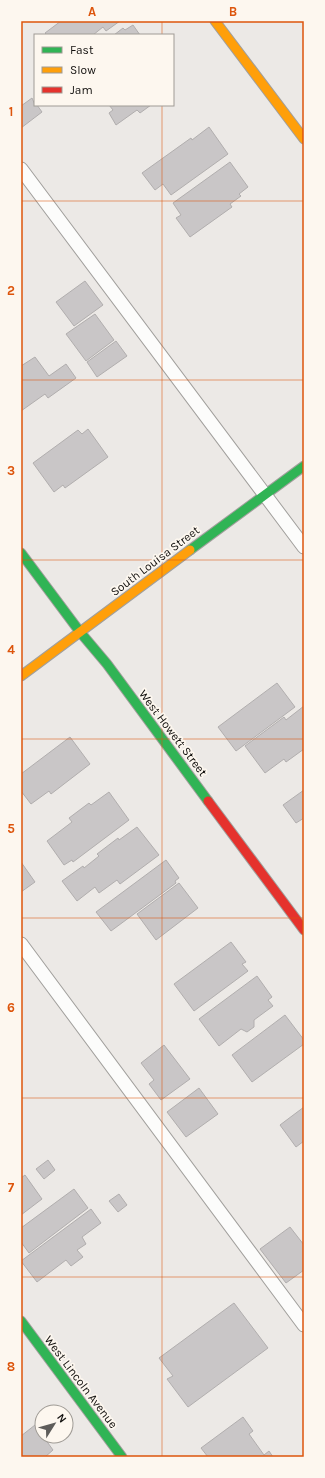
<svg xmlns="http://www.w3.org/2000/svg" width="325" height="1478" font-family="Karla,sans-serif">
  <rect width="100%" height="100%" fill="#ece9e6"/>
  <g fill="#c9c6c7" stroke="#b1aeae">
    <path d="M61,21H120L106,31L103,27L93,35H47L45,33Z"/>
    <path d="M133,25L140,35H114L123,28L125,30Z"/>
    <path d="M32,98L35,105H37L42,112L21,128V106Z"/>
    <path d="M109,105H151L140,113L137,110L116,125L109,113L113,110Z"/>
    <path d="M209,127L228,154L171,195L163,184L155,190L142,173L191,138L192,140Z"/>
    <path d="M230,162L248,187L239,194L241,196L230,204L232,207L190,237L176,218L181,215L173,203Z"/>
    <path d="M85,281L103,305L74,326L56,302Z"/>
    <path d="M95,314L114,340L86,361L66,334Z"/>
    <path d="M116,341L127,356L97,377L87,362Z"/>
    <path d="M35,357L49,376L66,364L76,378L48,398L45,394L21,411V366Z"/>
    <path d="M88,429L108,457L65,488L63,485L54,492L33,463L78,430L82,434Z"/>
    <path d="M277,683L295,707L236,751L218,727Z"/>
    <path d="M304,706V749L286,762L284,759L265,773L245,746L284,717L286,720Z"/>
    <path d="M70,737L90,764L51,794L49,791L31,804L21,791V774Z"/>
    <path d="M304,790V818L296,823L283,805Z"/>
    <path d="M109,792L129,820L73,862L72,860L64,865L47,841L72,822L69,818L89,803L91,805Z"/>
    <path d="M137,827L159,855L120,884L117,880L99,893L95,887L77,901L62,881L83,866L84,868L99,856L97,854L118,838L119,840Z"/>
    <path d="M166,860L179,878L175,881L176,883L111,931L96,912Z"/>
    <path d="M21,862L35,882L21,892Z"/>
    <path d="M179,883L198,908L156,940L137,914Z"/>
    <path d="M231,942L246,962L242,964L248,971L194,1011L174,984Z"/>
    <path d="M257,976L272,997L268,1000L273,1006L254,1020V1027L247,1032L241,1029L219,1046L199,1019Z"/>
    <path d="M285,1015L304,1040V1044L252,1082L232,1055Z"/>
    <path d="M164,1045L190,1079L161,1100L149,1084L154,1080L141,1063Z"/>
    <path d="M199,1088L218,1114L186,1137L167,1112Z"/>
    <path d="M304,1107V1141L296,1147L280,1125Z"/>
    <path d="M48,1160L55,1170L44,1179L36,1169Z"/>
    <path d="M25,1175L42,1199L21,1215V1178Z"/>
    <path d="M74,1189L88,1208L29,1253L21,1242V1228Z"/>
    <path d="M119,1194L127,1205L118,1212L109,1201Z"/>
    <path d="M91,1209L101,1223L82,1237L86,1244L77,1250L83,1257L71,1266L66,1260L37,1282L21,1261Z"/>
    <path d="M290,1227L304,1245V1270L286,1283L260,1249Z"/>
    <path d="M234,1303L268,1348L188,1407L167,1379L173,1376L159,1358Z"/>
    <path d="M243,1417L253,1431L249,1434L264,1455L269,1451L273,1457H208L201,1448Z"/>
    <path d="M35,1425L42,1436H43L53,1450L45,1457H21V1436Z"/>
  </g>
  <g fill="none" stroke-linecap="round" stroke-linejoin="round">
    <defs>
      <g id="lane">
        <path d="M21,169L304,547"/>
        <path d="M21,944L304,1325"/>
      </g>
      <g id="fast">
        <path d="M190,550L304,466"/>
        <path d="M21,553L80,632L107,664L208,801"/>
        <path d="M21,1321L122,1457"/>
      </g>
      <g id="slow">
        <path d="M215,21L304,139"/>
        <path d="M21,676L190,550"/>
      </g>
      <path id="jam" d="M208,801L304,930"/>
    </defs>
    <use href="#lane" stroke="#a19f9c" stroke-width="15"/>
    <use href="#fast" stroke="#a19f9c" stroke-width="11"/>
    <use href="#slow" stroke="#a19f9c" stroke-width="11"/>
    <use href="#jam" stroke="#a19f9c" stroke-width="11"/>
    <use href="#lane" stroke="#fcfcfb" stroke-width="13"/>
    <use href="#fast" stroke="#30b455" stroke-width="9"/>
    <use href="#slow" stroke="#ff9f0a" stroke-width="9"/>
    <use href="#jam" stroke="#e5322d" stroke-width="9"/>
  </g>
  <path fill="none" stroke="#dd550c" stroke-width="1" stroke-opacity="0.55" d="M162,21V35M162,105V1457M21,201H304M21,380H304M21,560H304M21,739H304M21,918H304M21,1098H304M21,1277H304"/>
  <g text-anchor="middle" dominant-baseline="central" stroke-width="3.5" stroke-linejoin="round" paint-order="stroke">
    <g font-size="12" fill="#12100e" stroke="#fdf7ef">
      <text transform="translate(155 561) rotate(-37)">South Louisa Street</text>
      <text transform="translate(173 733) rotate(53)">West Howett Street</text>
      <text transform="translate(81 1382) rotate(53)">West Lincoln Avenue</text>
    </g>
  </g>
  <rect width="325" height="1478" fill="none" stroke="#fdf7ef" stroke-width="44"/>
  <rect x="34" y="34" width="140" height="72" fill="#fdf7ef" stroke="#9f9b95"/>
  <rect x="42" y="47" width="20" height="6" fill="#30b455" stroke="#9f9b95"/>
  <text x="70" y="54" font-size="12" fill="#12100e">Fast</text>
  <rect x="42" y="67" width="20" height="6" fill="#ff9f0a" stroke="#9f9b95"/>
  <text x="70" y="74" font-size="12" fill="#12100e">Slow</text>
  <rect x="42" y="87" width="20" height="6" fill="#e5322d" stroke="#9f9b95"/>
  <text x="70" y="94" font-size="12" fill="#12100e">Jam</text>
  <g transform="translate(54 1424) rotate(53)"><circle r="19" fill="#fdf7ef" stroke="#9f9b95"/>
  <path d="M0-3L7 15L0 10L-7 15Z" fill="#5e5c5a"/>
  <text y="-6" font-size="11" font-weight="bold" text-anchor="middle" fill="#12100e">N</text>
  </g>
  <rect x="22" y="22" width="281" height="1434" fill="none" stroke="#dd550c" stroke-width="1.5"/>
  <g font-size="13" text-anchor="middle" font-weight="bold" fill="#dd550c">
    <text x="92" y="16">A</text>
    <text x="233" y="16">B</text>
    <text x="11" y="116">1</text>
    <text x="11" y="295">2</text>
    <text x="11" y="475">3</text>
    <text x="11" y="654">4</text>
    <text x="11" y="833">5</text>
    <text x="11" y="1012">6</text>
    <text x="11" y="1192">7</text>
    <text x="11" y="1371">8</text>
  </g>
</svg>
